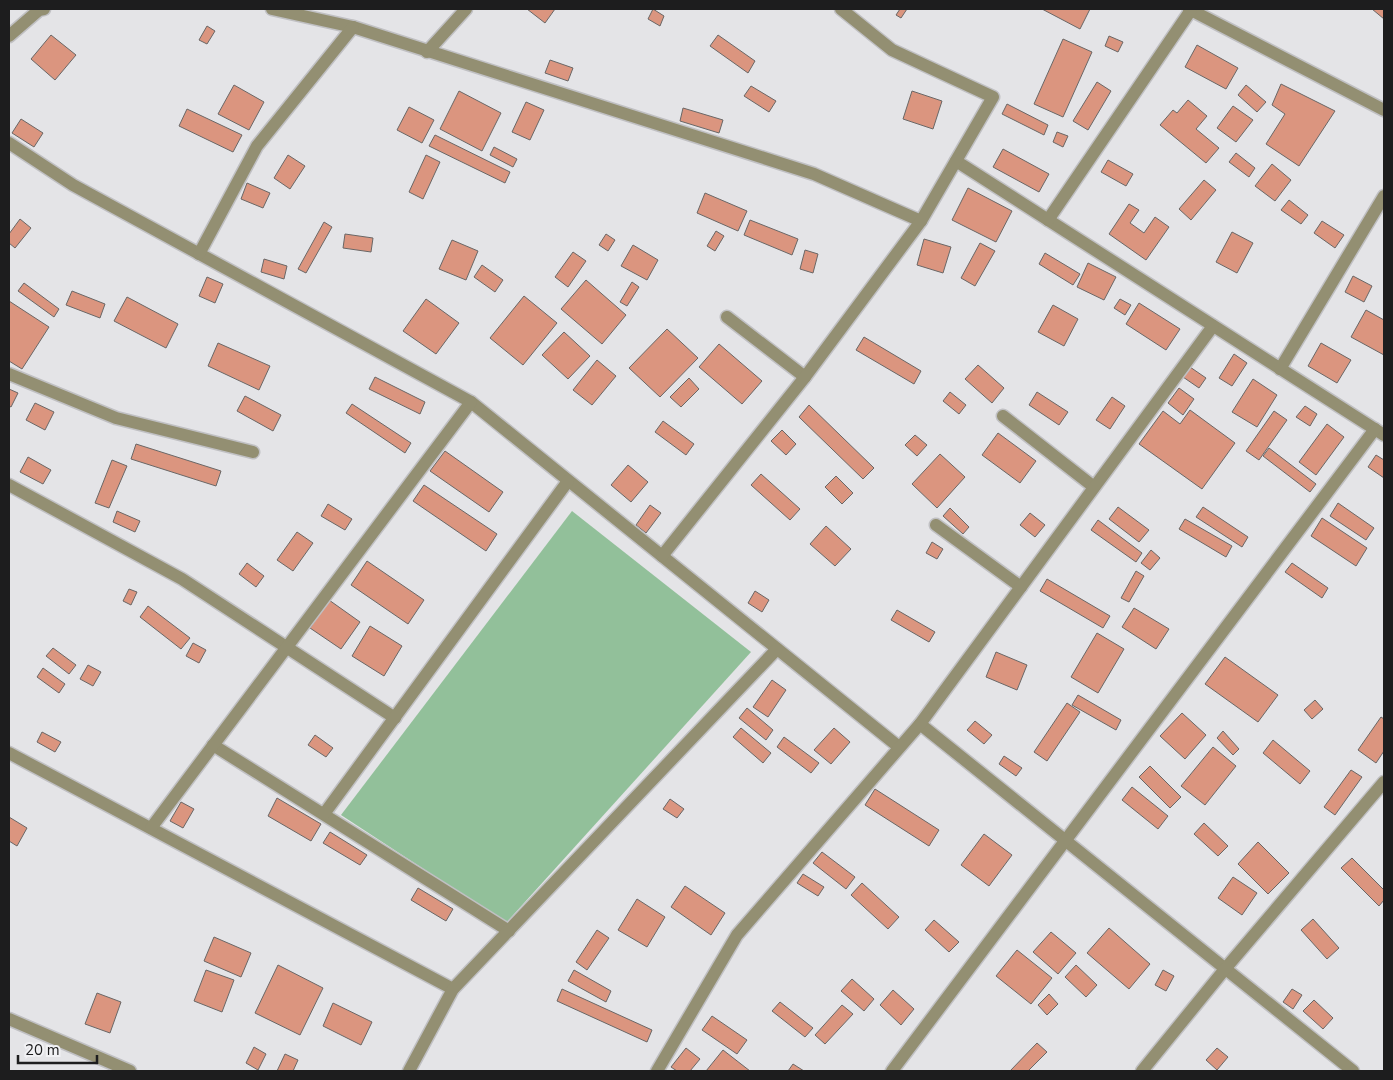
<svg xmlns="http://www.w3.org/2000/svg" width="1393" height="1080" font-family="'Nunito Sans',sans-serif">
  <rect width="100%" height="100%" fill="#e4e4e7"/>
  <path fill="#92c09a" d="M572,511L751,652L506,923L341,815Z"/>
  <g fill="#db957f" stroke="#6a6766">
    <path d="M527,9H555L545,23Z"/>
    <path d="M653,9L664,16L660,26L648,19Z"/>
    <path d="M900,9H907L901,18L896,15Z"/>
    <path d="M1042,9H1090L1080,29Z"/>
    <path d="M1372,9H1384V19Z"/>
    <path d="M207,26L215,31L207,44L199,40Z"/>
    <path d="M51,35L76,55L55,80L31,59Z"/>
    <path d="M718,35L755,61L748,73L710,46Z"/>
    <path d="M1109,36L1123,42L1118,52L1105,46Z"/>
    <path d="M1063,39L1092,52L1063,117L1034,104Z"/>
    <path d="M1197,45L1238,68L1226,89L1185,67Z"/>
    <path d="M550,60L573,68L568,81L545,73Z"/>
    <path d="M1097,82L1111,91L1088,130L1073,121Z"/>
    <path d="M1281,84L1335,111L1299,166L1266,144L1285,114L1272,105Z"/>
    <path d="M234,85L264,102L249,130L218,114Z"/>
    <path d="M1246,85L1266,102L1257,112L1238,95Z"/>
    <path d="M751,86L776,101L769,112L744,96Z"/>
    <path d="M459,91L501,113L482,151L440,129Z"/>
    <path d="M912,91L942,101L933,129L903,119Z"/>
    <path d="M1188,100L1207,116L1196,129L1219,148L1206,163L1160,125L1173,110L1177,113Z"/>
    <path d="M526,102L544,110L530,140L512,132Z"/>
    <path d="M1007,104L1048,125L1044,135L1002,114Z"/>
    <path d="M1233,106L1253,120L1236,142L1217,128Z"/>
    <path d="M409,107L434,120L422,143L397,130Z"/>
    <path d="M683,108L723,120L719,133L680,121Z"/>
    <path d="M187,109L242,135L233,152L179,126Z"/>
    <path d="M21,119L43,133L34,147L12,133Z"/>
    <path d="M1057,132L1068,136L1063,147L1053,142Z"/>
    <path d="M435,135L510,172L505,183L429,146Z"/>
    <path d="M494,147L517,159L513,167L490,155Z"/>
    <path d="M1003,149L1049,174L1039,192L993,167Z"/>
    <path d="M1236,153L1255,168L1249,177L1229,162Z"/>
    <path d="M288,155L305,166L290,189L274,178Z"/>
    <path d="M426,155L440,162L423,199L409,192Z"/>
    <path d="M1108,160L1133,174L1126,186L1101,172Z"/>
    <path d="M1272,164L1291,180L1275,201L1255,186Z"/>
    <path d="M1204,180L1216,190L1191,220L1179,209Z"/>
    <path d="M247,183L270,193L263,208L241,199Z"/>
    <path d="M968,188L1012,211L996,242L952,220Z"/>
    <path d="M705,193L747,211L738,231L697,213Z"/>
    <path d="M1289,200L1308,215L1301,224L1281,210Z"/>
    <path d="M1129,204L1139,210L1130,223L1144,233L1155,217L1169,227L1146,260L1109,234Z"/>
    <path d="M20,219L31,228L15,248L9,243V234Z"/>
    <path d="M750,220L798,239L792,255L744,235Z"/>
    <path d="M1322,221L1344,235L1335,248L1314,233Z"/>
    <path d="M324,222L332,227L306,273L298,269Z"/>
    <path d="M716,231L724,236L715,251L707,246Z"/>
    <path d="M1232,232L1253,243L1237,273L1216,262Z"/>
    <path d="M345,234L373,238L371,252L343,248Z"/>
    <path d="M606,234L615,240L608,251L599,245Z"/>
    <path d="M924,239L951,247L943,273L917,265Z"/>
    <path d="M452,240L478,251L466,280L439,269Z"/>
    <path d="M980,243L995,251L975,286L961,278Z"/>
    <path d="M633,245L658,260L647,280L621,266Z"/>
    <path d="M805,250L818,254L813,273L800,269Z"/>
    <path d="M573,252L586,261L568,287L555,277Z"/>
    <path d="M1045,253L1080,274L1073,285L1039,264Z"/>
    <path d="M264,259L287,266L284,279L261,272Z"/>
    <path d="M1088,263L1116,277L1104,300L1077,287Z"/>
    <path d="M482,265L503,280L495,292L474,277Z"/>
    <path d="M1353,276L1372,286L1364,302L1345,292Z"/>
    <path d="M207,277L223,284L215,303L199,296Z"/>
    <path d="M586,280L626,315L602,344L561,309Z"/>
    <path d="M632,282L639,287L627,306L620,302Z"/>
    <path d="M24,283L59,309L54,317L18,291Z"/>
    <path d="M72,291L105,304L100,318L66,305Z"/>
    <path d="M524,296L557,323L523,365L490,338Z"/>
    <path d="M127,297L178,324L166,348L114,321Z"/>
    <path d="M426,299L459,323L436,354L403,331Z"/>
    <path d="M1120,299L1131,305L1125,315L1114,308Z"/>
    <path d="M9,301L49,327L22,369L9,361Z"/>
    <path d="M1139,303L1180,329L1166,350L1126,324Z"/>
    <path d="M1053,305L1078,319L1064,346L1038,332Z"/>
    <path d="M1366,310L1384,320V355L1351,337Z"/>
    <path d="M667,329L698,358L660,397L629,368Z"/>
    <path d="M564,332L590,356L568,379L542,355Z"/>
    <path d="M864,337L921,371L914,384L856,350Z"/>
    <path d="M218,343L270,366L259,390L208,366Z"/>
    <path d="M1321,343L1351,360L1337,383L1308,366Z"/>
    <path d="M719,344L762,381L742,404L699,367Z"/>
    <path d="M1234,354L1247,363L1232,386L1219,378Z"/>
    <path d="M597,360L616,376L592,405L573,390Z"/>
    <path d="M978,365L1004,388L992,403L965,379Z"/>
    <path d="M1190,367L1206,378L1199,388L1183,377Z"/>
    <path d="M375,377L425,402L420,414L369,389Z"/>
    <path d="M689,378L699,389L681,407L670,397Z"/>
    <path d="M1253,379L1277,395L1257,427L1232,412Z"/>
    <path d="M1179,388L1194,399L1183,415L1168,403Z"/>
    <path d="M9,389L18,393L11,407L9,406Z"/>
    <path d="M950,392L966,405L959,414L943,401Z"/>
    <path d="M1037,392L1068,412L1059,425L1029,405Z"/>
    <path d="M245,396L281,415L273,431L237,411Z"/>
    <path d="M1112,397L1125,406L1110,429L1096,420Z"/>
    <path d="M35,403L54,412L45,430L26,420Z"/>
    <path d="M352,404L411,443L405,453L346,413Z"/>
    <path d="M809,405L874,468L863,479L799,417Z"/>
    <path d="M1305,406L1317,414L1310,426L1296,417Z"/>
    <path d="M1190,410L1235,443L1202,489L1139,444L1163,411L1180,424Z"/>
    <path d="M1274,411L1287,420L1259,460L1246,451Z"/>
    <path d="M663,421L694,444L686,455L655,432Z"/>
    <path d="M1327,424L1344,437L1316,475L1299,462Z"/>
    <path d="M782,430L796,444L786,455L771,441Z"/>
    <path d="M998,433L1036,461L1020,483L982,455Z"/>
    <path d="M915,435L927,445L917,456L905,445Z"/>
    <path d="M136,444L221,471L216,486L131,459Z"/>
    <path d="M1269,448L1316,484L1310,492L1263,456Z"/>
    <path d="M445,451L503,492L489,512L430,471Z"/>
    <path d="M940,454L965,477L937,508L912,484Z"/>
    <path d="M1376,455L1384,460V478L1368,467Z"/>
    <path d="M28,457L51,470L43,484L20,472Z"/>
    <path d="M112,460L127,466L109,508L95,503Z"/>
    <path d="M628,465L648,482L631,502L611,485Z"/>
    <path d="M761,474L800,509L790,520L751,485Z"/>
    <path d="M836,476L853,493L842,504L825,487Z"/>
    <path d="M424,485L497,534L486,551L413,501Z"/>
    <path d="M1338,503L1374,528L1366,540L1330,516Z"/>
    <path d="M328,504L352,519L345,530L321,516Z"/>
    <path d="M650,505L661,513L646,533L636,525Z"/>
    <path d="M1118,507L1149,530L1139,542L1109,519Z"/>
    <path d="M1203,507L1248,537L1242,547L1196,517Z"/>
    <path d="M950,508L969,527L963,534L943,516Z"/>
    <path d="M117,511L140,521L135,532L113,522Z"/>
    <path d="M1030,513L1045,525L1035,537L1020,525Z"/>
    <path d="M1322,518L1367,548L1356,566L1311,536Z"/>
    <path d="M1185,519L1232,546L1226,557L1179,529Z"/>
    <path d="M1098,520L1142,553L1136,562L1091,530Z"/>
    <path d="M826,526L851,549L835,566L810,544Z"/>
    <path d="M297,532L313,543L293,571L277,560Z"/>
    <path d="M932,542L943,549L937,559L926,553Z"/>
    <path d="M1151,550L1160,558L1150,570L1141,563Z"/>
    <path d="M367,561L424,600L408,624L351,585Z"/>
    <path d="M247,563L264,576L256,587L239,574Z"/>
    <path d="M1292,563L1328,588L1322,598L1285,572Z"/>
    <path d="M1136,571L1144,576L1129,602L1121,598Z"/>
    <path d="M1047,579L1110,616L1103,628L1040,591Z"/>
    <path d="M129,589L137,592L131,605L123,601Z"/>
    <path d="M755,591L769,600L762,612L748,603Z"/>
    <path d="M329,600L360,622L341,649L310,628Z"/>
    <path d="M148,606L190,638L181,649L140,617Z"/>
    <path d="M1134,608L1169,629L1156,649L1122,627Z"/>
    <path d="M897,610L935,632L929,642L891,620Z"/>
    <path d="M370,626L402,646L384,676L352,656Z"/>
    <path d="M1097,633L1124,649L1098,693L1071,677Z"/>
    <path d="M193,643L206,650L199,663L186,656Z"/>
    <path d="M53,648L76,665L69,674L46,656Z"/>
    <path d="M996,652L1027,665L1017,690L986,677Z"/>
    <path d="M1225,657L1278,695L1258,722L1205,684Z"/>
    <path d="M88,665L101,672L93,686L80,679Z"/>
    <path d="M43,668L65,684L59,693L37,677Z"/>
    <path d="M772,680L786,690L768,717L753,707Z"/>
    <path d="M1078,695L1121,720L1116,730L1072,705Z"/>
    <path d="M1315,700L1323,709L1312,719L1304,710Z"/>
    <path d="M1067,703L1080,712L1047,761L1034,752Z"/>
    <path d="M747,708L773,730L766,740L739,718Z"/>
    <path d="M1182,713L1206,735L1185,759L1160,736Z"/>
    <path d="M1381,717L1384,719V751L1376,763L1358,750Z"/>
    <path d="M975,721L992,735L984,744L967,730Z"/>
    <path d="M741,728L771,753L763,763L733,737Z"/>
    <path d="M834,728L850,742L831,764L814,750Z"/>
    <path d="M1223,731L1239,749L1233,755L1217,738Z"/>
    <path d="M42,732L61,742L55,752L37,742Z"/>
    <path d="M315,735L333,748L326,757L308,745Z"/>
    <path d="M784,737L819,763L811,773L777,747Z"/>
    <path d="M1273,740L1310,771L1300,784L1263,753Z"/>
    <path d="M1213,747L1236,766L1205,805L1181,786Z"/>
    <path d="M1004,756L1022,768L1016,776L999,764Z"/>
    <path d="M1150,766L1181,797L1170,808L1139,777Z"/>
    <path d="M1351,770L1362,777L1335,815L1324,807Z"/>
    <path d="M1132,787L1168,816L1158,829L1122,800Z"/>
    <path d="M875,789L939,830L929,846L865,805Z"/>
    <path d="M277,798L321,824L311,841L268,816Z"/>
    <path d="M670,799L684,809L677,818L663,809Z"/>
    <path d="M181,802L194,809L183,828L170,821Z"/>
    <path d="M9,817L27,828L17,846L9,841Z"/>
    <path d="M1204,823L1228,846L1218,856L1194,834Z"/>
    <path d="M330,832L367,855L360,865L323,843Z"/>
    <path d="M984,834L1012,855L989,886L961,865Z"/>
    <path d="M1258,842L1289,873L1268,894L1238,864Z"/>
    <path d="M822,852L855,877L846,889L813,863Z"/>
    <path d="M1352,858L1384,890V900L1379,906L1341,868Z"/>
    <path d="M803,874L824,887L818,896L797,883Z"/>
    <path d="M1233,877L1257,893L1242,915L1218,898Z"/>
    <path d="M862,883L899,917L888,929L851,895Z"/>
    <path d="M685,886L725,913L711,935L671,907Z"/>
    <path d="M418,888L453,909L446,921L411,900Z"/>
    <path d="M637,899L665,917L647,947L618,930Z"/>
    <path d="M1313,919L1339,948L1327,959L1301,930Z"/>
    <path d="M934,920L959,942L949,952L925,930Z"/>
    <path d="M1109,928L1150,964L1129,989L1087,953Z"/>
    <path d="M597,930L609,938L587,970L576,962Z"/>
    <path d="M1051,932L1076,953L1058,974L1033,952Z"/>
    <path d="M214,937L251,953L241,977L204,961Z"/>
    <path d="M1017,950L1052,978L1031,1004L996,976Z"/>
    <path d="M278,965L323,988L300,1035L255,1013Z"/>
    <path d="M1076,965L1097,985L1086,997L1065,977Z"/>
    <path d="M206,970L234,980L222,1012L194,1001Z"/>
    <path d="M574,970L611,991L606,1002L568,981Z"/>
    <path d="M1163,970L1174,976L1166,991L1155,985Z"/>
    <path d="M852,979L874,999L864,1011L841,991Z"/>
    <path d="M562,989L652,1030L647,1042L557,1001Z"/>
    <path d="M1292,989L1302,995L1293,1009L1283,1002Z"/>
    <path d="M893,990L914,1009L901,1025L880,1005Z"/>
    <path d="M97,993L121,1002L110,1033L85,1024Z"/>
    <path d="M1049,994L1058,1004L1047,1015L1038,1005Z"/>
    <path d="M1314,1000L1333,1018L1323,1029L1303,1011Z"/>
    <path d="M780,1002L813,1028L805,1037L772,1011Z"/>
    <path d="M333,1003L372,1022L361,1045L323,1026Z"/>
    <path d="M842,1005L853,1014L825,1044L815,1035Z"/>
    <path d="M712,1016L747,1040L737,1054L702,1030Z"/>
    <path d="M1037,1043L1047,1052L1028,1071H1010Z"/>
    <path d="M254,1047L266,1054L258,1070L246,1063Z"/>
    <path d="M686,1048L700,1059L690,1071H677L671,1067Z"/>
    <path d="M1217,1048L1228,1057L1217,1070L1206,1060Z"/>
    <path d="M723,1050L750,1071H706Z"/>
    <path d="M285,1054L298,1060L293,1071H277Z"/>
    <path d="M793,1064L804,1071H788Z"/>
  </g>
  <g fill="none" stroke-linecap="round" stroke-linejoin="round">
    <defs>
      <g id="minor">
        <path d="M272,9L353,27L814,174L921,221"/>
        <path d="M1189,9L1384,110"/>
        <path d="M9,36L39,10L44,9"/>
        <path d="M427,52L466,9"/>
        <path d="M9,143L73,185L471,402L899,747"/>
        <path d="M956,161L1384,435"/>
        <path d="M1048,220L1191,10"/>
        <path d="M199,254L257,146L353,27"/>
        <path d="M727,317L805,377"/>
        <path d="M1280,369L1384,196"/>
        <path d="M9,374L116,418L253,452"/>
        <path d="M1003,416L1094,487"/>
        <path d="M9,485L182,579L395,718"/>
        <path d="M936,525L1021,587"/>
        <path d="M662,556L805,377L921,221L993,97L892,50L841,9"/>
        <path d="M920,724L1353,1071"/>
        <path d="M213,745L509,931"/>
        <path d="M9,753L453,989"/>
        <path d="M324,814L568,481"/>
        <path d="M151,828L471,402"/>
        <path d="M9,1019L130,1071"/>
        <path d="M409,1071L453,989L777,649"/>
        <path d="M657,1071L737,935L920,724L1213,326"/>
        <path d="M892,1071L1375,429"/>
        <path d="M1142,1071L1225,969L1384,782"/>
      </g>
    </defs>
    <use href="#minor" stroke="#c0c0c3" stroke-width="15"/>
    <use href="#minor" stroke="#938f72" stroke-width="12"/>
  </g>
  <rect width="1393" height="1080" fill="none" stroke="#1d1d1e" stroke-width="20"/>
  <path d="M18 1055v8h79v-8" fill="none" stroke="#1d1d1e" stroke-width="2.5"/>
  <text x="25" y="1055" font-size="15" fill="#1d1d1e" stroke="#f1f1f4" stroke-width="4" paint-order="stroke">20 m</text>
</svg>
